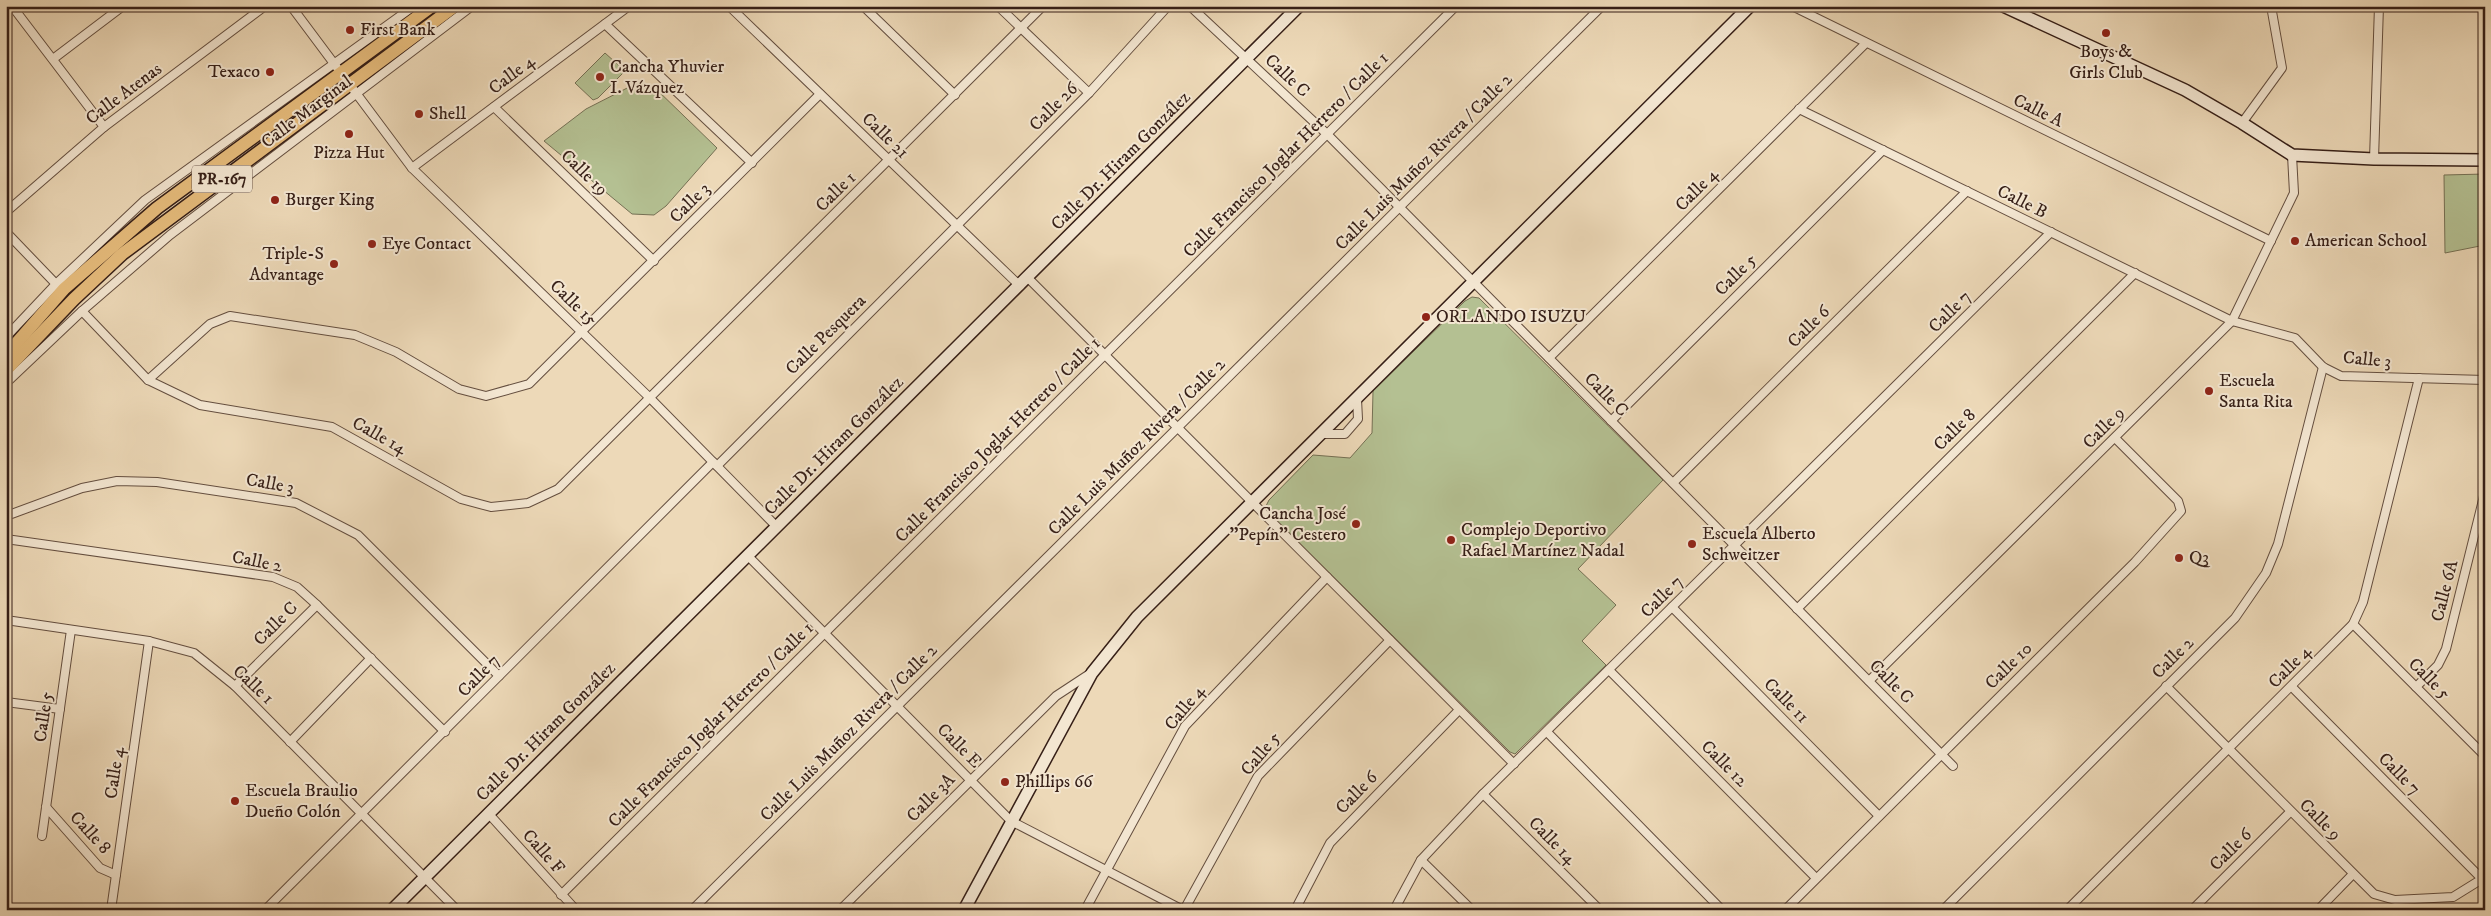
<svg xmlns="http://www.w3.org/2000/svg" width="2491" height="916" font-family="'IM FELL DW Pica',serif">
  <rect width="100%" height="100%" fill="#edd9b8"/>
  <filter id="stains"><feTurbulence type="fractalNoise" baseFrequency=".004" numOctaves="4"/><feColorMatrix values="0 0 0 0 .2 0 0 0 0 .09 0 0 0 0 .02 0 0 0 .5 -.17"/></filter>
  <radialGradient id="worn" r=".72"><stop offset=".6" stop-color="#630" stop-opacity="0"/><stop offset="1" stop-color="#630" stop-opacity=".3"/></radialGradient>
  <g fill="#b4c092" stroke="#757054">
    <path d="M605,53L625,71L598,98L593,100L575,83Z"/>
    <path d="M635,84L653,86L717,148L666,206L654,215L632,214L544,141L586,109Z"/>
    <path d="M2485,174V245L2445,253L2444,175Z"/>
    <path d="M1472,297L1479,298L1663,480L1578,569L1616,605L1582,641L1606,665L1515,754L1510,752L1267,511L1266,506L1269,500L1313,455L1350,458L1372,433L1373,391L1465,301Z"/>
  </g>
  <g fill="none" stroke-linecap="round" stroke-linejoin="round">
    <defs>
      <g id="street">
        <path d="M12,6L104,127"/>
        <path d="M291,6L412,168L650,398L777,527"/>
        <path d="M729,6L1020,286"/>
        <path d="M863,6L955,95"/>
        <path d="M998,6L1089,93"/>
        <path d="M1190,6L1328,135L1953,766"/>
        <path d="M1792,6L2271,241"/>
        <path d="M605,24L752,163"/>
        <path d="M53,59L123,6"/>
        <path d="M494,107L654,261"/>
        <path d="M1799,109L2232,321L2295,338L2323,367L2341,376L2485,380"/>
        <path d="M2242,123L2282,68L2271,6"/>
        <path d="M2374,159L2379,6"/>
        <path d="M412,168L629,6"/>
        <path d="M6,212L104,127L265,6"/>
        <path d="M6,232L56,284"/>
        <path d="M1028,278L1514,764"/>
        <path d="M82,311L148,380L200,405L332,427L461,499L491,507L528,503L558,489L1043,6"/>
        <path d="M6,337L56,284L145,200L414,6"/>
        <path d="M1549,358L1866,43"/>
        <path d="M148,380L210,324L230,316L355,335L396,352L459,389L486,396L529,384L820,94"/>
        <path d="M2484,380L2485,343"/>
        <path d="M6,383L82,311L170,235L472,6"/>
        <path d="M1611,421L1883,150"/>
        <path d="M1322,434H1345L1358,419L1357,399"/>
        <path d="M717,466L1089,93L1168,6"/>
        <path d="M1673,483L1967,191"/>
        <path d="M6,516L82,488L117,481L157,482L296,503L358,535L499,676"/>
        <path d="M6,539L273,577L297,587L317,605L445,732"/>
        <path d="M748,556L1011,821L1183,910"/>
        <path d="M1672,607L1879,816"/>
        <path d="M1797,609L2135,273"/>
        <path d="M6,620L149,641L194,653L235,686L457,910"/>
        <path d="M2353,624L2485,756"/>
        <path d="M1609,670L1816,878"/>
        <path d="M1869,681L2232,321L2294,193L2292,155"/>
        <path d="M235,686L317,605"/>
        <path d="M2166,686L2374,894L2395,900L2453,897L2482,879"/>
        <path d="M2292,687L2485,882"/>
        <path d="M2416,687L2438,665L2446,649L2485,492"/>
        <path d="M6,702L60,709"/>
        <path d="M1547,732L1722,910"/>
        <path d="M290,742L371,658"/>
        <path d="M1483,794L1600,910"/>
        <path d="M46,807L100,868L116,875"/>
        <path d="M488,813L576,910"/>
        <path d="M42,836L71,630"/>
        <path d="M1421,860L1472,910"/>
        <path d="M561,895L1456,6"/>
        <path d="M111,910L149,641"/>
        <path d="M265,910L713,462"/>
        <path d="M692,910L1602,6"/>
        <path d="M840,910L1056,696L1091,673"/>
        <path d="M1085,910L1185,726L1327,577"/>
        <path d="M1184,910L1258,776L1390,640"/>
        <path d="M1295,910L1330,843L1459,710"/>
        <path d="M1394,910L1421,860L1483,794L2051,232"/>
        <path d="M1785,910L2135,562L2181,511L2178,501L2115,438"/>
        <path d="M1943,910L2235,618L2266,573L2278,544L2323,367"/>
        <path d="M2067,910L2353,624L2363,602L2419,378"/>
        <path d="M2192,910L2290,812"/>
        <path d="M2318,910L2353,874"/>
      </g>
      <g id="secondary">
        <path d="M2003,6L2185,90L2242,123L2292,155L2374,159L2485,160"/>
        <path d="M392,910L1299,6"/>
        <path d="M964,910L1092,673L1137,617L1750,6"/>
      </g>
      <g id="primary">
        <path d="M6,355L64,289L157,208L432,6"/>
        <path d="M6,370L74,299L122,254L455,6"/>
      </g>
    </defs>
    <use href="#street" stroke="#644e3f" stroke-width="10"/>
    <use href="#secondary" stroke="#361f17" stroke-width="14"/>
    <use href="#primary" stroke="#361f17" stroke-width="15"/>
    <use href="#street" stroke="#f3e6d1" stroke-width="8"/>
    <use href="#secondary" stroke="#f3e6d1" stroke-width="11"/>
    <use href="#primary" stroke="#e6bc7c" stroke-width="12"/>
  </g>
  <g fill="#8f2418" stroke="#f3e6d1" stroke-width="2">
    <circle cx="350" cy="30" r="5"/>
    <circle cx="2106" cy="33" r="5"/>
    <circle cx="270" cy="72" r="5"/>
    <circle cx="600" cy="77" r="5"/>
    <circle cx="419" cy="114" r="5"/>
    <circle cx="349" cy="134" r="5"/>
    <circle cx="275" cy="200" r="5"/>
    <circle cx="2295" cy="241" r="5"/>
    <circle cx="372" cy="244" r="5"/>
    <circle cx="334" cy="264" r="5"/>
    <circle cx="1426" cy="317" r="5"/>
    <circle cx="2209" cy="391" r="5"/>
    <circle cx="1356" cy="524" r="5"/>
    <circle cx="1451" cy="540" r="5"/>
    <circle cx="1692" cy="544" r="5"/>
    <circle cx="2179" cy="558" r="5"/>
    <circle cx="1005" cy="782" r="5"/>
    <circle cx="235" cy="801" r="5"/>
  </g>
  <g text-anchor="middle" dominant-baseline="central" stroke-width="4" stroke-linejoin="round" paint-order="stroke">
    <rect fill="#f3e6d1" stroke="#6f5b4f" stroke-width="1" x="192" y="165.5" width="60" height="27" rx="4"/>
    <g font-size="16" font-weight="bold" fill="#361f17">
      <text x="222" y="179">PR-167</text>
    </g>
    <g font-size="18" fill="#361f17" stroke="#f3e6d1" text-anchor="start">
      <text x="360" y="30">First Bank</text>
      <text x="2106" y="52" text-anchor="middle">Boys &amp;<tspan x="2106" dy="21">Girls Club</tspan></text>
      <text x="610" y="67">Cancha Yhuvier<tspan x="610" dy="21">I. Vázquez</tspan></text>
      <text x="260" y="72" text-anchor="end">Texaco</text>
      <text x="429" y="114">Shell</text>
      <text x="349" y="153" text-anchor="middle">Pizza Hut</text>
      <text x="285" y="200">Burger King</text>
      <text x="2305" y="241">American School</text>
      <text x="382" y="244">Eye Contact</text>
      <text x="324" y="254" text-anchor="end">Triple-S<tspan x="324" dy="21">Advantage</tspan></text>
      <text x="1436" y="317">ORLANDO ISUZU</text>
      <text x="2219" y="381">Escuela<tspan x="2219" dy="21">Santa Rita</tspan></text>
      <text x="1346" y="514" text-anchor="end">Cancha José<tspan x="1346" dy="21">"Pepín" Cestero</tspan></text>
      <text x="1461" y="530">Complejo Deportivo<tspan x="1461" dy="21">Rafael Martínez Nadal</tspan></text>
      <text x="1702" y="534">Escuela Alberto<tspan x="1702" dy="21">Schweitzer</tspan></text>
      <text x="2189" y="558">Q3</text>
      <text x="1015" y="782">Phillips 66</text>
      <text x="245" y="791">Escuela Braulio<tspan x="245" dy="21">Dueño Colón</tspan></text>
    </g>
    <g font-size="18" fill="#361f17" stroke="#f3e6d1">
      <text transform="translate(512 75) rotate(-37)">Calle 4</text>
      <text transform="translate(1287 76) rotate(43)">Calle C</text>
      <text transform="translate(124 94) rotate(-37)">Calle Atenas</text>
      <text transform="translate(1054 107) rotate(-45)">Calle 26</text>
      <text transform="translate(2038 111) rotate(26)">Calle A</text>
      <text transform="translate(307 112) rotate(-37)">Calle Marginal</text>
      <text transform="translate(885 136) rotate(44)">Calle 21</text>
      <text transform="translate(1286 155) rotate(-45)">Calle Francisco Joglar Herrero / Calle 1</text>
      <text transform="translate(1121 161) rotate(-45)">Calle Dr. Hiram González</text>
      <text transform="translate(1424 162) rotate(-45)">Calle Luis Muñoz Rivera / Calle 2</text>
      <text transform="translate(584 173) rotate(44)">Calle 19</text>
      <text transform="translate(1697 190) rotate(-45)">Calle 4</text>
      <text transform="translate(836 192) rotate(-45)">Calle 1</text>
      <text transform="translate(2022 202) rotate(26)">Calle B</text>
      <text transform="translate(690 203) rotate(-45)">Calle 3</text>
      <text transform="translate(1736 275) rotate(-45)">Calle 5</text>
      <text transform="translate(573 303) rotate(44)">Calle 15</text>
      <text transform="translate(1950 312) rotate(-45)">Calle 7</text>
      <text transform="translate(1809 327) rotate(-45)">Calle 6</text>
      <text transform="translate(826 335) rotate(-45)">Calle Pesquera</text>
      <text transform="translate(2367 360) rotate(5)">Calle 3</text>
      <text transform="translate(1606 395) rotate(45)">Calle C</text>
      <text transform="translate(2104 428) rotate(-45)">Calle 9</text>
      <text transform="translate(1955 430) rotate(-45)">Calle 8</text>
      <text transform="translate(379 436) rotate(29)">Calle 14</text>
      <text transform="translate(998 440) rotate(-45)">Calle Francisco Joglar Herrero / Calle 1</text>
      <text transform="translate(834 446) rotate(-45)">Calle Dr. Hiram González</text>
      <text transform="translate(1137 447) rotate(-45)">Calle Luis Muñoz Rivera / Calle 2</text>
      <text transform="translate(270 484) rotate(10)">Calle 3</text>
      <text transform="translate(257 562) rotate(11)">Calle 2</text>
      <text transform="translate(2445 591) rotate(-76)">Calle 6A</text>
      <text transform="translate(1662 597) rotate(-45)">Calle 7</text>
      <text transform="translate(276 624) rotate(-45)">Calle C</text>
      <text transform="translate(2173 658) rotate(-45)">Calle 2</text>
      <text transform="translate(2009 666) rotate(-45)">Calle 10</text>
      <text transform="translate(2290 667) rotate(-45)">Calle 4</text>
      <text transform="translate(479 676) rotate(-46)">Calle 7</text>
      <text transform="translate(2429 679) rotate(45)">Calle 5</text>
      <text transform="translate(1891 682) rotate(45)">Calle C</text>
      <text transform="translate(253 685) rotate(43)">Calle 1</text>
      <text transform="translate(1786 701) rotate(45)">Calle 11</text>
      <text transform="translate(1185 708) rotate(-51)">Calle 4</text>
      <text transform="translate(44 717) rotate(-82)">Calle 5</text>
      <text transform="translate(711 725) rotate(-45)">Calle Francisco Joglar Herrero / Calle 1</text>
      <text transform="translate(546 732) rotate(-45)">Calle Dr. Hiram González</text>
      <text transform="translate(849 733) rotate(-45)">Calle Luis Muñoz Rivera / Calle 2</text>
      <text transform="translate(959 746) rotate(45)">Calle E</text>
      <text transform="translate(1261 754) rotate(-50)">Calle 5</text>
      <text transform="translate(1724 764) rotate(45)">Calle 12</text>
      <text transform="translate(115 773) rotate(-82)">Calle 4</text>
      <text transform="translate(2399 774) rotate(45)">Calle 7</text>
      <text transform="translate(1357 793) rotate(-46)">Calle 6</text>
      <text transform="translate(931 798) rotate(-45)">Calle 3A</text>
      <text transform="translate(2320 820) rotate(45)">Calle 9</text>
      <text transform="translate(90 833) rotate(47)">Calle 8</text>
      <text transform="translate(1552 841) rotate(45)">Calle 14</text>
      <text transform="translate(2231 850) rotate(-45)">Calle 6</text>
      <text transform="translate(543 852) rotate(48)">Calle F</text>
    </g>
  </g>
  <rect width="2491" height="916" fill="none" stroke="#edd9b8" stroke-width="25"/>
  <rect x="8" y="8" width="2476" height="901" fill="none" stroke="#361f17" stroke-width="2.5"/>
  <rect x="12" y="12" width="2466" height="891" fill="none" stroke="#361f17"/>
  <rect width="100%" height="100%" filter="url(#stains)"/>
  <rect width="100%" height="100%" fill="url(#worn)"/>
</svg>
